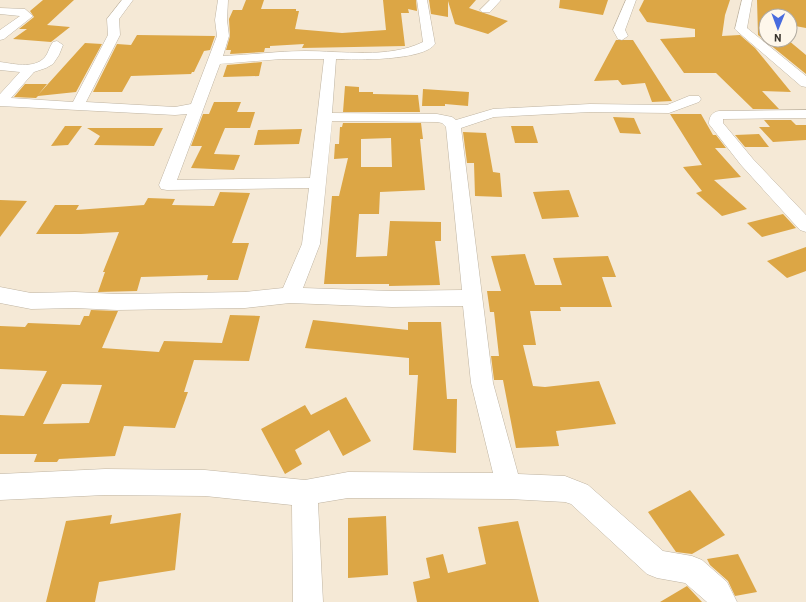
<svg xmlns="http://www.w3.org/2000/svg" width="806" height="602" font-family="Barlow,sans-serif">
  <rect width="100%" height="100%" fill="#f5e9d6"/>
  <g fill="#dca645" fill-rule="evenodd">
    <path d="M43,0H74L47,25L70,27L51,42L13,39L27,29H19L34,17L30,11Z"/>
    <path d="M246,0H264L261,9H296V11H299L295,29L342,33L386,30L383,0H416L417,11L408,9L409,13H401L405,46L302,48L304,44L270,46V48H265L264,52L230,54L231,50H226L230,36L229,19L233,10H242Z"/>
    <path d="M429,0H476L469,8L508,21L488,34L455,24L448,1V17L431,14Z"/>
    <path d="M560,0H608L603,15L559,8Z"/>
    <path d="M644,0H730L725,15L722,36L740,35L755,48L791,92L762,91L779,109H753L716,73H684L660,39L695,37V29L647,22L639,10Z"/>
    <path d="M757,0H806V28L790,25V16H766V40H788L806,55V74L758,35Z"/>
    <path d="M137,35L215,36L210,50L204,51L194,72H192L191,74L131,76L122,92H93L117,44L131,45Z"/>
    <path d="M616,40H633L672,101L652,102L645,83L622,85L618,80L594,81Z"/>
    <path d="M85,43L102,44L76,92L38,96L36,98L14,97L25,84H47L38,95Z"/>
    <path d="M262,62L259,76L223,77L227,65Z"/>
    <path d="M345,86L359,87V92H373V94L418,95L420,112H343Z"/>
    <path d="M423,89L469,92L468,106L445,104V106H422Z"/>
    <path d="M214,102H241L237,112H255L250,128H225L214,154L240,155L234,170L191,168L202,146H191L203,114H209Z"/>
    <path d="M670,114H701L713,135H716L726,148H715L741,177L714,180L747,209L722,216L696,193L702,191L683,167L702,165Z"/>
    <path d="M613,117L634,118L641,134L620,133Z"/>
    <path d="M764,120H791L796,125H806V140L773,142L759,127H770Z"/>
    <path d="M343,123H421L423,139H420L425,190L380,192L379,214H359L356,257L387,256L390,221L441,222V241H435L440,285L389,286V284H324L332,196H339L348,158L334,159L335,144H339L340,127H342ZM391,138L392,167H361V139Z"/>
    <path d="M65,126H82L68,145L51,146Z"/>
    <path d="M511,126H533L538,143H515Z"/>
    <path d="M87,128H163L154,146L94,145L100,136Z"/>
    <path d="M302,129L299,144L254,145L258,130Z"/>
    <path d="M463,132L486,133L493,172L500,173L502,197L475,196L474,163H467Z"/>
    <path d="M759,134L769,147H745L735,135Z"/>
    <path d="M569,190L579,217L542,219L533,192Z"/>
    <path d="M220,192L250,193L232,243H249L238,280H207L208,275L141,277L137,291L98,292L105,272H103L119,232L81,234H36L55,205H79L76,210L144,205L148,198L175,199L172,205L214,206Z"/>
    <path d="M0,200L27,201L0,237Z"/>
    <path d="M783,214L796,228L762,237L747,223Z"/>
    <path d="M806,247V271L787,278L767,261Z"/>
    <path d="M525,254L535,285H562L553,258L608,256L616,277H602L612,307H560L561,311H530L536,345H523L533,386L545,387L599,381L616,424L556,431L559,446L516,448L503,380H494L491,356H499L494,312H490L487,291H501L491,256Z"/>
    <path d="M91,310L118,311L102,348L159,352L164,341L222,343L230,315L260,316L249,361L194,360L184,392H188L175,428L124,426L115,456L59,459L57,462H34L37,454H0V415L24,416L47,371L0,369V326L25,327L28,323L80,325L84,316H89ZM62,384L102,385L89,423L43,424Z"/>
    <path d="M313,320L408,330V322H441L447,399H457L456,453L413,450L418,375H409V358L305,348Z"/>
    <path d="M346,397L371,441L343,456L329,430L295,450L302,464L285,474L261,429L305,405L311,415Z"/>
    <path d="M690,490L725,535L692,554L676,552L648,512Z"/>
    <path d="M181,513L175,570L99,582L95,602H46L66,521L112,515L110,524Z"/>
    <path d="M386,516L388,575L348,578V518Z"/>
    <path d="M518,521L539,602H417L413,582L430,578L426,558L443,554L448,573L486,564L478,527Z"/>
    <path d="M738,554L757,592L735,596L728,581L710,565L707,559Z"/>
    <path d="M687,586L702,602H660Z"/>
  </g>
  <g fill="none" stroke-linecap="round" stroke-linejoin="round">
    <defs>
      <g id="minor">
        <path d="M122,0H133L119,19L120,35L86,102L175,107L191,104L217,36L215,20L218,0H228L227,20L229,36L223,56C250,55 277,51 305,51C342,51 388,59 423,42L417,0H427L435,44C423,61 356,60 336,59L332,113L437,114L452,117L456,120L493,109L590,104L667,105L689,96H699L701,99L699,102L669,113L590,112L494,117L461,128L493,383L518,474L565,476L588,485L663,551L692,556L702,560L727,582L737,602H707L685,583L657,578L647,574L571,504L565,502L509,499L348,498L318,503L323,602H293L292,505L205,496L105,495L0,500V474L105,469L205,470L305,480L348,472L493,473L471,383L463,306L392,307L290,303L245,308L117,310L75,308L31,309L0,303V287L31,293L75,292L117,294L245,292L283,288L302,244L309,188L167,190L161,189L159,185L187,114L175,115L0,106V94L20,72L0,70V62C15,64 38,70 47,54C49,50 50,46 53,42L57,41L63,45L59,55L53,64L46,68L34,72L11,98L73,102L108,35L107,19ZM282,59H324L310,178L177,180L220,64ZM332,121L437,122L442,123L446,127L462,290L392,291L303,288L320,244Z"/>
        <path d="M490,0H501L490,12H482L480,10Z"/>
        <path d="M626,0H636L625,30L628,36L622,40L618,39L613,30Z"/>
        <path d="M742,0H752L747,28L806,76V87L801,86L737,31L735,29Z"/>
        <path d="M0,8L25,9L33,16L4,39L0,40V30L20,16L0,14Z"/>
        <path d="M806,110V118L723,119V123L753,159L806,215V232L800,230L741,165L709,124C709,117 712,112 719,111Z"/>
      </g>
    </defs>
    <use href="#minor" stroke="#bfb4a2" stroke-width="1"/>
    <use href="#minor" fill="#fff" fill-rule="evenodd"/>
  </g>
  <g transform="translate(778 28) rotate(181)"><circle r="19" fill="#fef7eb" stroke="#afa99f"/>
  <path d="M0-3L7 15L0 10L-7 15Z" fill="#486bde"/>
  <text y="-6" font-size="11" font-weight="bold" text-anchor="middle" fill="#39342d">N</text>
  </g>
</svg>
